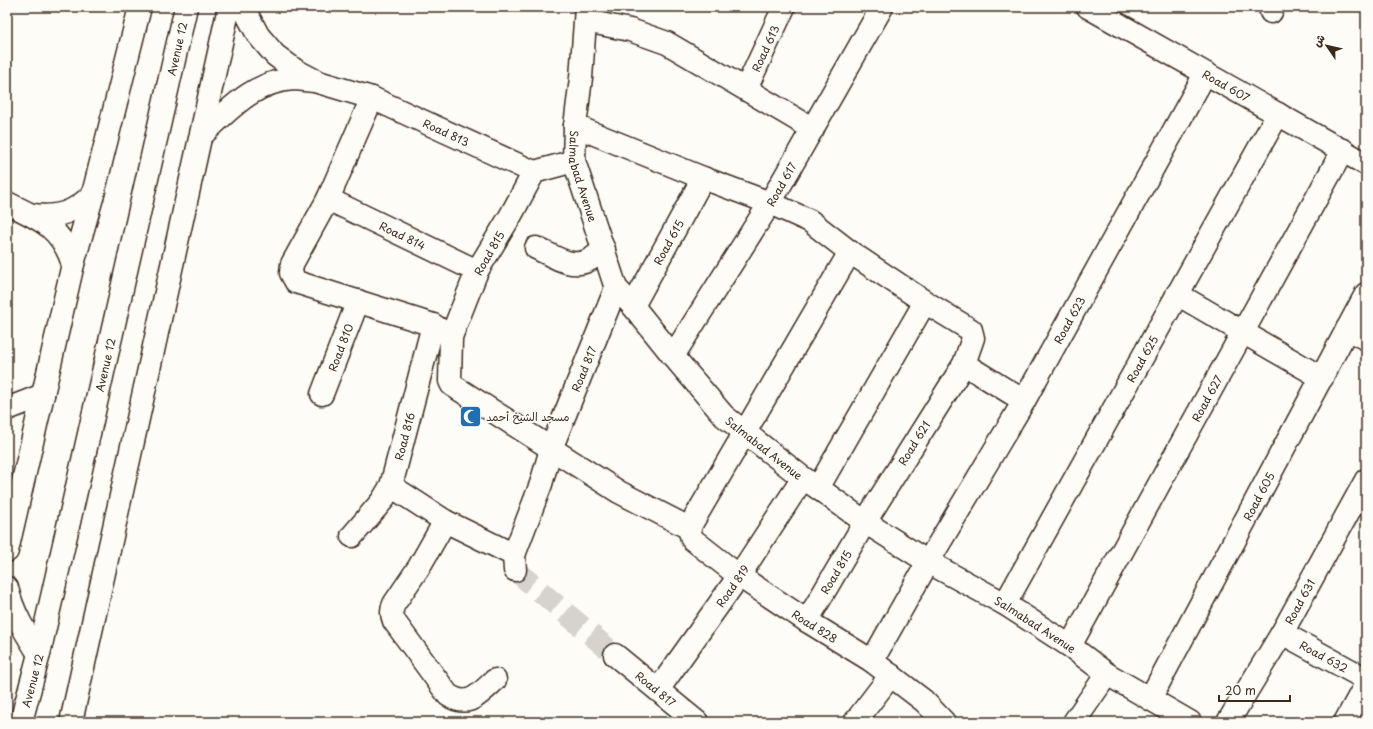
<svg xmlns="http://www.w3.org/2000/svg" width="1373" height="729" font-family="'Playpen Sans','Playpen Sans Arabic',sans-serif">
  <rect width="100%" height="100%" fill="#fdfcf7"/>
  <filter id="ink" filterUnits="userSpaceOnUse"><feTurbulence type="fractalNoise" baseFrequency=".025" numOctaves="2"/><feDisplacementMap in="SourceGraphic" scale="8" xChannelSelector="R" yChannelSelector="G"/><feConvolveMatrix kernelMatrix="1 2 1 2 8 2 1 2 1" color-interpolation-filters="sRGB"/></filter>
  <g filter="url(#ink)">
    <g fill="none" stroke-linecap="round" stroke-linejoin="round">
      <path stroke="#d6d2cc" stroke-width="22" stroke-dasharray="22 11" stroke-linecap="butt" d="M515,570L615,655"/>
      <defs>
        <g id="minor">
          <path id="s1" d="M243,7L258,35L275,55L295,70L318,82L372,98L534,172L574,161"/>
          <path id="s2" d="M586,7L581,78L575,126L574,161L616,288L633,306L673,356L724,416L803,478L818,488L865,522L928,562L1005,604L1070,646L1107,674L1190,722"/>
          <path id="s3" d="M1088,7L1366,164"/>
          <path d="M1271,12L1273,7"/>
          <path d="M586,21L630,30L667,43L813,129"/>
          <path id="s4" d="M746,89L784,7"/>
          <path d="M372,98L328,199L292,264L291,273L296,282L433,325L451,337"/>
          <path d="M575,126L703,178L770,203L810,221L850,252L925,302L971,330L973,338L964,364L865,522L807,621"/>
          <path d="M202,135C229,110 254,81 294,79C300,79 307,81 313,81"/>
          <path d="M534,172L511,215L477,271L451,337L450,381L452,385L619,492L689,528"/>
          <path id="s5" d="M328,199L477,271"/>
          <path d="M7,203C40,219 61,227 73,264"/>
          <path d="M32,215C58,218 74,213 93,194"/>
          <path d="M536,248C552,255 571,270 589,260C594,258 599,253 604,249"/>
          <path d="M1177,294L1322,378"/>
          <path id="s6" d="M633,306L703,178"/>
          <path d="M1347,329L1366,339"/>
          <path id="s7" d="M673,356L770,203L882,7"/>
          <path d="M964,364L1024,401"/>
          <path id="s8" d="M322,394L358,301"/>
          <path d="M7,409L43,395"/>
          <path d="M391,486L445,521L514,555"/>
          <path d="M818,488L925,302"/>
          <path d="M445,521L419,567L394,604C391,610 391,614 394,621L448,695C469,709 479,694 495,680"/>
          <path id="s9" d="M689,528L692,539L739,576L807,621L872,661L924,701L944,722"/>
          <path d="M689,528L850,252"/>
          <path id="s10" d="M352,536L382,501L391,486L433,325"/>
          <path d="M7,551L73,264L93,194L140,7"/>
          <path id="s11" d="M515,570L514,555L541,484L551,449L616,288"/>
          <path d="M7,588C13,613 25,632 39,654"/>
          <path id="s12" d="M1005,604L1278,114"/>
          <path id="s13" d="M1282,633L1366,679"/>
          <path id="s14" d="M1070,646L1343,150"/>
          <path id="s15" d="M615,655L697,722"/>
          <path id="s16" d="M872,661L928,562L1024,401L1205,74"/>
          <path id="s17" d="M658,690L739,576L803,478"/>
          <path id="s18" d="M1150,699L1366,294"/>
          <path id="s19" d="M21,722L39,654L186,7"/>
          <path d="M71,722L229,7"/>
          <path d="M855,722L891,675"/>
          <path d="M1074,722L1107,674"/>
          <path id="s20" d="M1228,722L1282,633L1366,480"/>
          <path d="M1345,722L1366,684"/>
        </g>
      </defs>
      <use href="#minor" stroke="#3b2a1e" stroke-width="25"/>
      <use href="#minor" stroke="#fdfcf7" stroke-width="22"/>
    </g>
  </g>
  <defs>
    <symbol id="mosque-square" viewBox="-11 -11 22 22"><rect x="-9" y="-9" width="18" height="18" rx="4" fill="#1f6fb2" stroke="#fdfcf7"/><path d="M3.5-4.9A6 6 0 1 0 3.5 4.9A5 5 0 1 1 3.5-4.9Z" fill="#fff"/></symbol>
  </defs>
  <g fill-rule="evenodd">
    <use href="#mosque-square" x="458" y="404" width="25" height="25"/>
  </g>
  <g text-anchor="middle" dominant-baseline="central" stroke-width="4" stroke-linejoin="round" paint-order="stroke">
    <g font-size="11" fill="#3b2a1e" stroke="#fdfcf7">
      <text stroke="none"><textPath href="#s4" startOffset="45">Road 613</textPath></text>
      <text stroke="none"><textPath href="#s19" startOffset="691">Avenue 12</textPath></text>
      <text stroke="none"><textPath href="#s3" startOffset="159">Road 607</textPath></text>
      <text stroke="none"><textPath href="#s1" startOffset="247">Road 813</textPath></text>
      <text stroke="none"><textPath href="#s2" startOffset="171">Salmabad Avenue</textPath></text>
      <text stroke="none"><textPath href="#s7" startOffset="203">Road 617</textPath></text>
      <text stroke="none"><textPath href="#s5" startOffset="83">Road 814</textPath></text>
      <text stroke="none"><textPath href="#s6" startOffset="73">Road 615</textPath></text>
      <text transform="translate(489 253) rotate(-60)">Road 815</text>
      <text stroke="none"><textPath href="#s16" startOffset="394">Road 623</textPath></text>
      <text stroke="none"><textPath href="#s8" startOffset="50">Road 810</textPath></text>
      <text stroke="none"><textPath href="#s12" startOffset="281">Road 625</textPath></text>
      <text stroke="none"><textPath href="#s19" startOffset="367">Avenue 12</textPath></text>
      <text stroke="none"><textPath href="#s11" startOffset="214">Road 817</textPath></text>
      <text stroke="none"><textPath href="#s14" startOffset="283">Road 627</textPath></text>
      <text stroke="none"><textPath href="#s10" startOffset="115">Road 816</textPath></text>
      <text transform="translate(914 443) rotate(-58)">Road 621</text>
      <text stroke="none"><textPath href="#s2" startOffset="507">Salmabad Avenue</textPath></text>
      <text stroke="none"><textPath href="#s18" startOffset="230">Road 605</textPath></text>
      <text transform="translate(836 572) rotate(-59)">Road 815</text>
      <text stroke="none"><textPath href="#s17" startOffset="128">Road 819</textPath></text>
      <text stroke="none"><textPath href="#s20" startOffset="140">Road 631</textPath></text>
      <text stroke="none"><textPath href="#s2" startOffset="831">Salmabad Avenue</textPath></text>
      <text stroke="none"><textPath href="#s9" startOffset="162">Road 828</textPath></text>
      <text stroke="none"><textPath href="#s13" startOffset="48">Road 632</textPath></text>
      <text stroke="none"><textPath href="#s19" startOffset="43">Avenue 12</textPath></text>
      <text stroke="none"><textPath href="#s15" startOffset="53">Road 817</textPath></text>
    </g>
    <g font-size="11" fill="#3b2a1e" stroke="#fdfcf7" text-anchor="start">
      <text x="486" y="416">مسجد الشيخ أحمد</text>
    </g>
  </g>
  <rect width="1373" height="729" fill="none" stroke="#fdfcf7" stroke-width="24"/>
  <rect x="12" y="12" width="1349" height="705" fill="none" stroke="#3b2a1e" stroke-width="1.5" filter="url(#ink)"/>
  <g transform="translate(1327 46) rotate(304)" stroke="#fdfcf7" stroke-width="3" paint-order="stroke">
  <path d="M0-3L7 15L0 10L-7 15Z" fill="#3b2a1e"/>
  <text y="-6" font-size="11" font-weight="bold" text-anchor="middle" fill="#3b2a1e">ش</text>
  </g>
  <path d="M1219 695v6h71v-6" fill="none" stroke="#3b2a1e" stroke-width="2"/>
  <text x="1225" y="695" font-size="12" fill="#3b2a1e" stroke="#fdfcf7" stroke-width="3" paint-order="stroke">20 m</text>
</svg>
